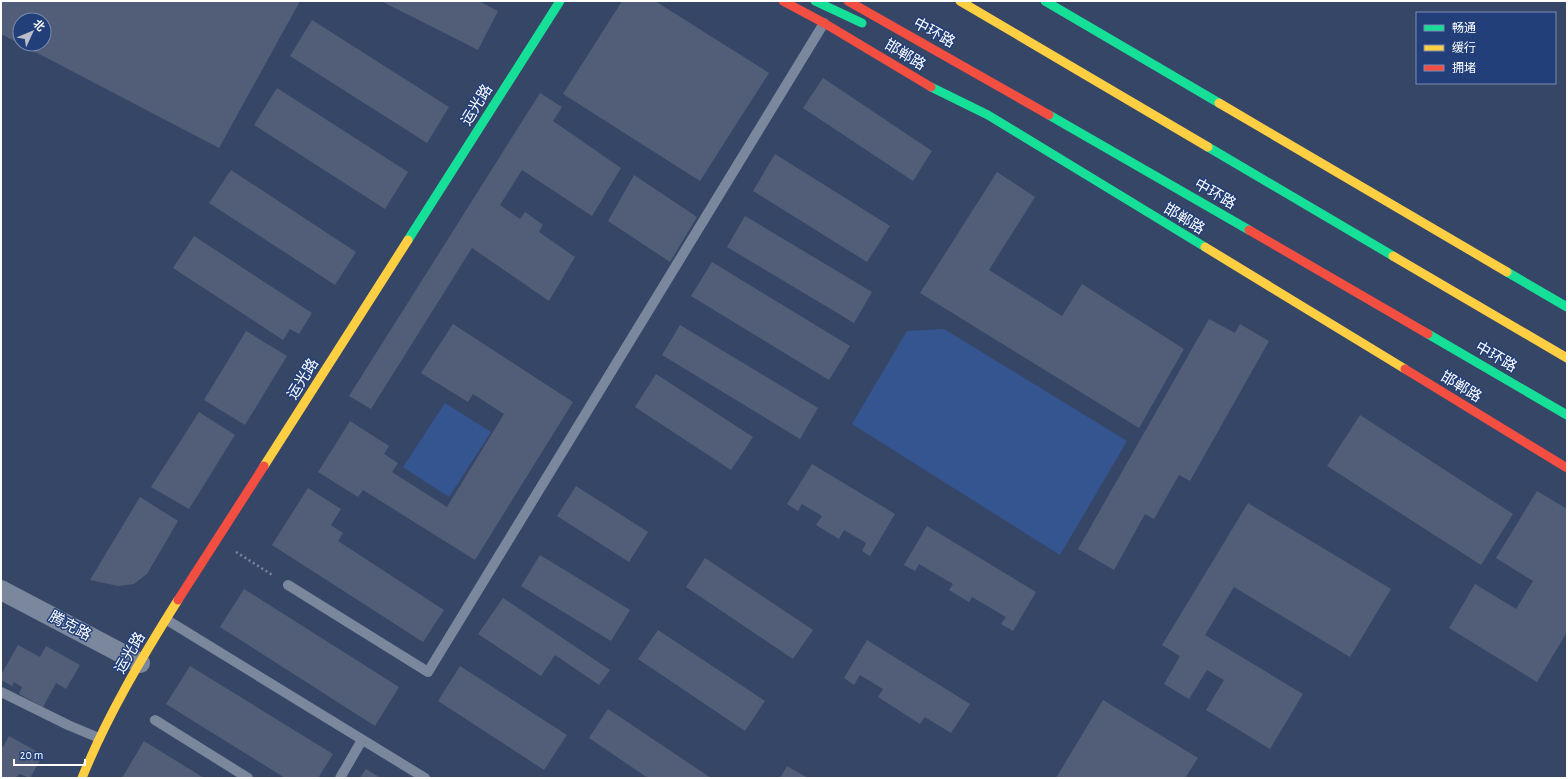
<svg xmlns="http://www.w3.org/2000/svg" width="1568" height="779" font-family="'Alegreya Sans','Noto Sans SC',sans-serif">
  <rect width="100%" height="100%" fill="#364666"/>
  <g fill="#355591">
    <path d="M944,329L1127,441L1060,555L852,424L907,331Z"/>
    <path d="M445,403L491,432L449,497L403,467Z"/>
  </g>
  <g fill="#525e78" fill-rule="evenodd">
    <path d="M1,1H300L219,148L1,34ZM20,20H44V44H20Z"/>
    <path d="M381,1H479L498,11L478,50Z"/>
    <path d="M622,1H655L769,73L700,181L563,94Z"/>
    <path d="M312,20L449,107L427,143L290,56Z"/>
    <path d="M823,78L932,151L913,181L803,108Z"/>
    <path d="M277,88L408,172L385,209L254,125Z"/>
    <path d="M540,93L562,107L553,121L621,168L592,216L522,170L500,205L520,219L525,212L543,225L539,232L575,257L549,301L472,248L371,409L349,396Z"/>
    <path d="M775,154L890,226L867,262L753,191Z"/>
    <path d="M231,170L356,252L335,285L209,203Z"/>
    <path d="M997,172L1035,197L989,270L1062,316L1082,284L1184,349L1139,428L920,293Z"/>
    <path d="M634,175L697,217L670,262L608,221Z"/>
    <path d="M745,216L872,292L854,323L727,247Z"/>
    <path d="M194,236L312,313L299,334L290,329L283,340L173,268Z"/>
    <path d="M712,262L850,346L829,380L691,296Z"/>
    <path d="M1209,319L1235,333L1240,324L1269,341L1190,481L1179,475L1154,519L1145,514L1114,570L1078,549Z"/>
    <path d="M453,324L573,402L475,560L363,490L358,497L318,472L350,421L389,446L384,454L398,463L392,472L447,507L504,414L473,394L468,402L421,373Z"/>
    <path d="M680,325L818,408L800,439L662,355Z"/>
    <path d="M246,331L287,356L245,425L204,400Z"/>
    <path d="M656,374L753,437L731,470L635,407Z"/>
    <path d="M199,412L235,435L189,509L151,487Z"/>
    <path d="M1360,415L1513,514L1481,565L1327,466Z"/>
    <path d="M812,464L895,514L870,556L862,551L866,543L844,530L839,539L816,525L822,516L802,504L798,511L787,504Z"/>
    <path d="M576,486L648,532L629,562L557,516Z"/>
    <path d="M308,488L341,509L331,525L343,533L338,541L444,610L423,642L272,545Z"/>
    <path d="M1537,491L1567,509V632L1537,682L1449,628L1475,584L1516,609L1533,581L1496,558Z"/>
    <path d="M140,497L178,521L147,574L134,584L118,586L90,580Z"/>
    <path d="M1248,503L1391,589L1350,657L1234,587L1205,635L1303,694L1270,749L1206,710L1224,680L1207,670L1189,699L1164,684L1180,656L1162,645Z"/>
    <path d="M927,526L1036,592L1013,631L1001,624L1006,617L972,597L969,602L949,590L953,584L919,564L915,571L904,565Z"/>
    <path d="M540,555L630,610L611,641L521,586Z"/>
    <path d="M705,558L813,630L793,659L686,587Z"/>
    <path d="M244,589L399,687L375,726L220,627Z"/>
    <path d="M503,598L610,670L599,685L555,655L541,676L478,634Z"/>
    <path d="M658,630L765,701L745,731L638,659Z"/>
    <path d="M867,640L970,704L951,733L925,717L920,724L878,697L883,689L860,675L854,685L844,678Z"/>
    <path d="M18,645L40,657L46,646L80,665L66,689L56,683L43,707L19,694L22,687L14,682L12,686L1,680V675Z"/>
    <path d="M190,666L333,754L318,778H285L166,704Z"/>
    <path d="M460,666L567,735L544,770L438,701Z"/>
    <path d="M1103,700L1198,758L1185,778H1056Z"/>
    <path d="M608,709L711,778H648L589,738Z"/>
    <path d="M9,736L43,755L30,778L19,774L16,778H1V746L3,747Z"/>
    <path d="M144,741L204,778H122Z"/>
    <path d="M787,766L808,778H780Z"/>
    <path d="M366,769L381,778H360Z"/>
  </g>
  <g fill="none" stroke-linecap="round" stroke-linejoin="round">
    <path stroke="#7a879d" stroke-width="2.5" stroke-dasharray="2 3" stroke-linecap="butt" d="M236,552L274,576"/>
    <g stroke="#7a879d" stroke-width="10">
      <path d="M288,585L428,672L824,23"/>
      <path d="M167,620L425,778"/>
      <path d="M1,692L68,725L99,738"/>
      <path d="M155,720L248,778"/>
      <path d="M340,778L362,740"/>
    </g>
    <path stroke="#7a879d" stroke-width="20" d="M1,590L140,663"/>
    <g stroke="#16e098" stroke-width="9">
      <path d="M815,1L862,23"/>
      <path d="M1045,1L1219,103"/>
      <path d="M931,87L988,115L1205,247"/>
      <path d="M1049,115L1249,230"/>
      <path d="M1208,147L1393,256"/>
      <path d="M408,240L560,1"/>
      <path d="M1507,272L1567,307"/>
      <path d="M1428,334L1567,415"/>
    </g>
    <g stroke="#ffcf43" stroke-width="9">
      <path d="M960,1L1208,147"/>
      <path d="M1219,103L1507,272"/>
      <path d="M1205,247L1405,369"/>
      <path d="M1393,256L1567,358"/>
      <path d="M264,466L408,240"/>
      <path d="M82,778C107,716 142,657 178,600"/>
    </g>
    <g stroke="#f24e42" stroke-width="9">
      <path d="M783,1L824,23L931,87"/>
      <path d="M848,1L1049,115"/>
      <path d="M1249,230L1428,334"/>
      <path d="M1405,369L1567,468"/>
      <path d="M178,600L264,466"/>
    </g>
  </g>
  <g text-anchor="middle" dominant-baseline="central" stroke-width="3" stroke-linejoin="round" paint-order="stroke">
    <g font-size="15" fill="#fff" stroke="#223f7a">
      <text transform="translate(934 33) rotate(29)">中环路</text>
      <text transform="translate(905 55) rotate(31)">邯郸路</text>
      <text transform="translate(477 105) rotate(-58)">运光路</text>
      <text transform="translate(1215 194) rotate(30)">中环路</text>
      <text transform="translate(1184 219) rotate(31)">邯郸路</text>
      <text transform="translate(1496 357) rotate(30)">中环路</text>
      <text transform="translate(303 379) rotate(-58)">运光路</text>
      <text transform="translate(1461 387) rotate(31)">邯郸路</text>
      <text transform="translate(70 626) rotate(28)">腾克路</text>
      <text transform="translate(130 653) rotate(-60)">运光路</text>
    </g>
  </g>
  <rect width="1568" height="779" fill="none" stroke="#ffffff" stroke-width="4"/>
  <rect x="1416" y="12" width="140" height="72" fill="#223f7a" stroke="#7a8caf"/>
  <rect x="1424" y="25" width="20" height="6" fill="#16e098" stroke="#7a8caf"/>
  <text x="1452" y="32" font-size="12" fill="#ffffff">畅通</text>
  <rect x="1424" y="45" width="20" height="6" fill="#ffcf43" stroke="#7a8caf"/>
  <text x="1452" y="52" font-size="12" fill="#ffffff">缓行</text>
  <rect x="1424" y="65" width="20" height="6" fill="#f24e42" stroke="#7a8caf"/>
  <text x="1452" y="72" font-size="12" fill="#ffffff">拥堵</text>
  <g transform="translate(32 32) rotate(46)"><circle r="19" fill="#223f7a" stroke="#7a8caf"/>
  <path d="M0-3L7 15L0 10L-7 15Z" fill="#b9bec9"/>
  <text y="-6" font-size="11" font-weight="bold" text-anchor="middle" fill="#ffffff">北</text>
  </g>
  <path d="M14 759v6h71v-6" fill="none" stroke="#ffffff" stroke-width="2"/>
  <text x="20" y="759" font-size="12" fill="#ffffff" stroke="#223f7a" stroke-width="3" paint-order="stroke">20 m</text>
</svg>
